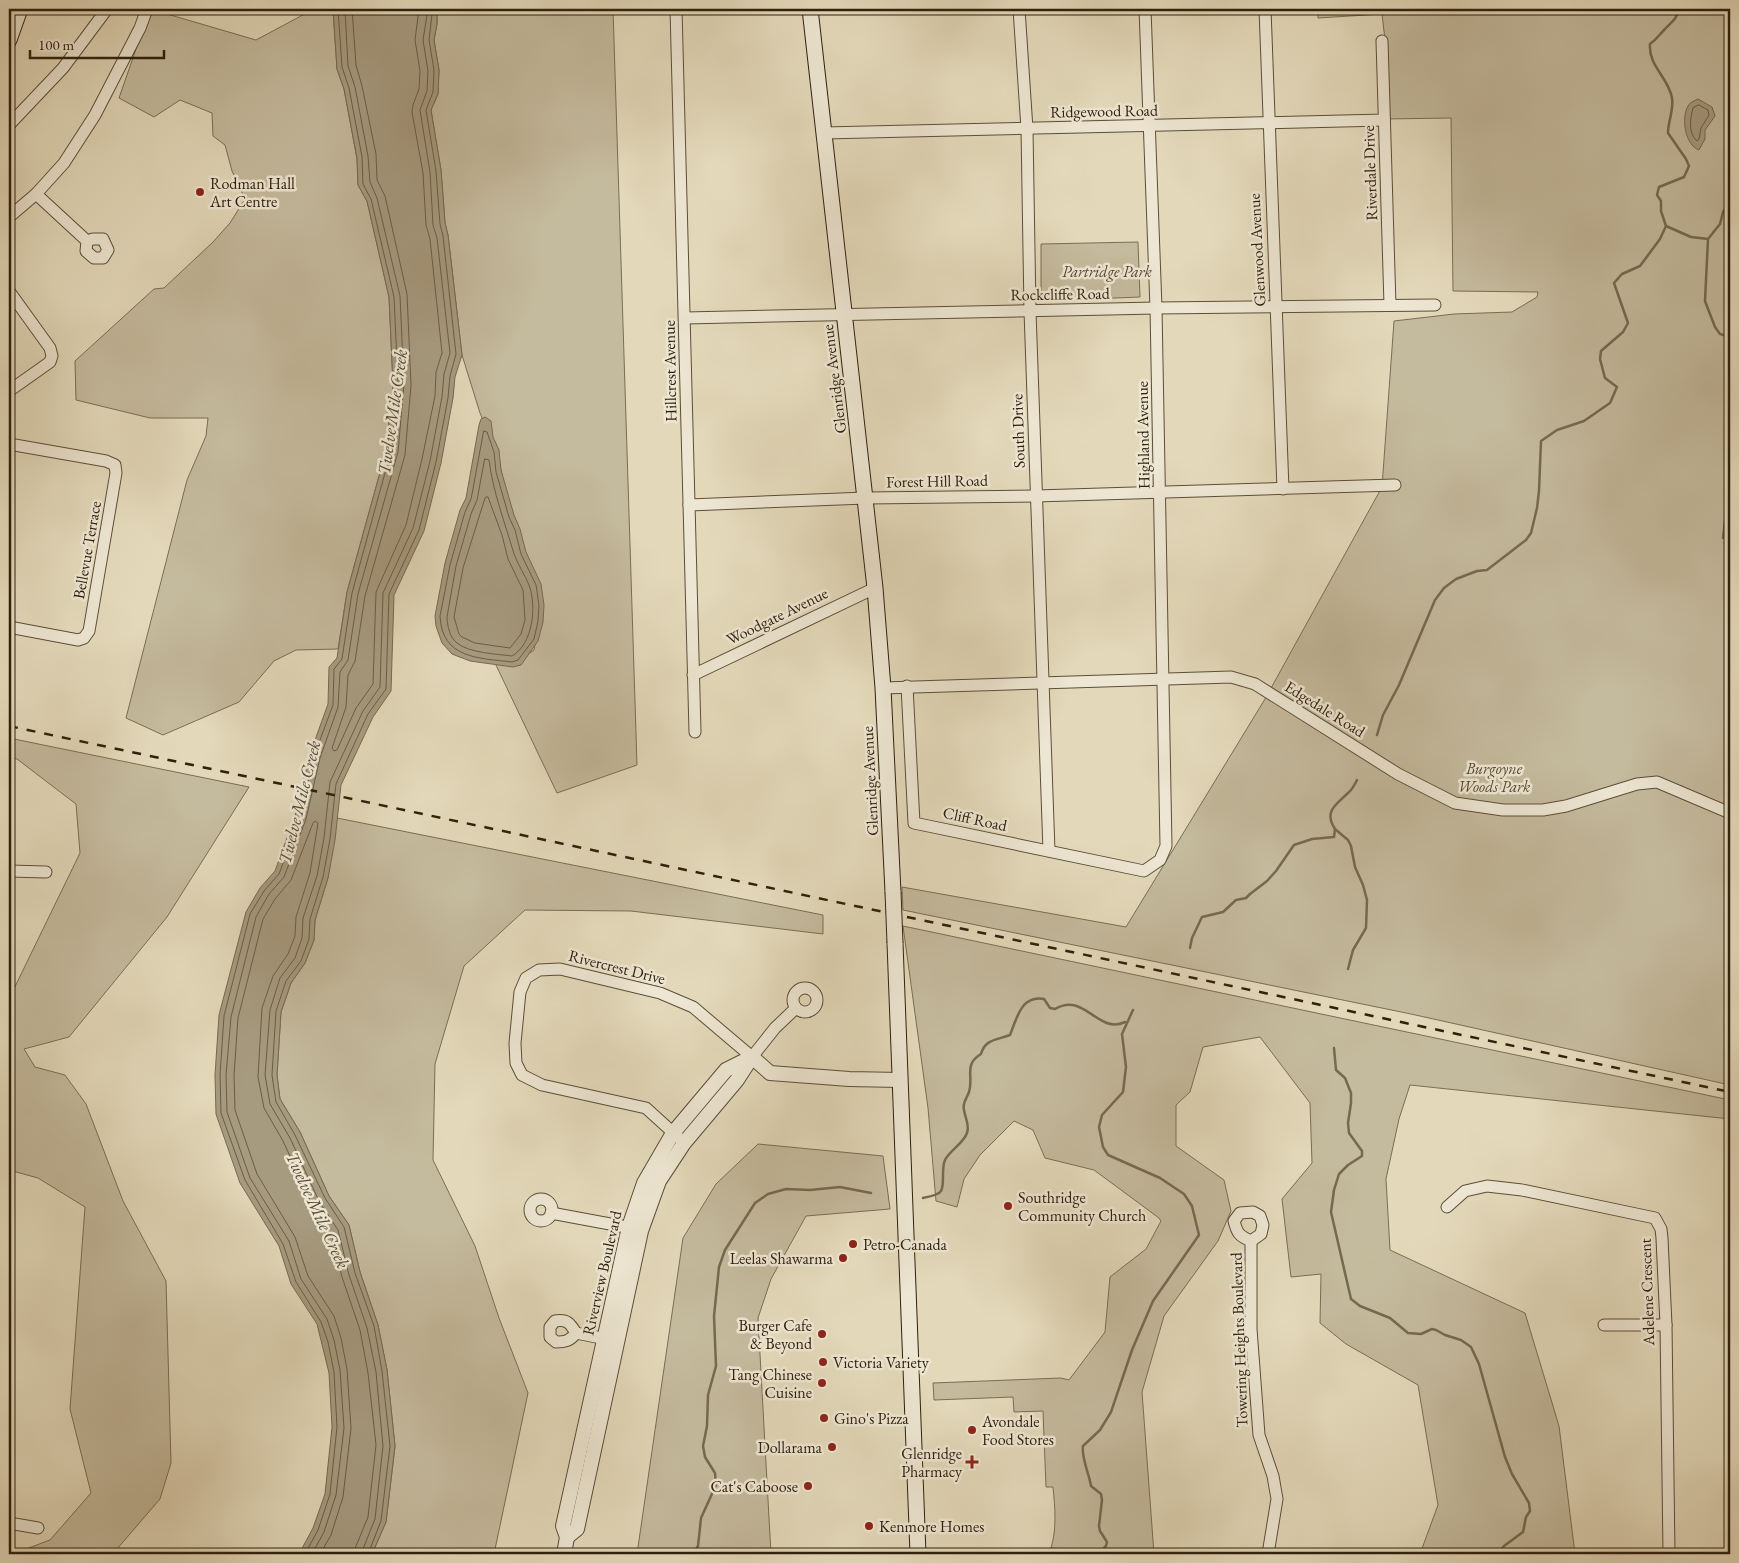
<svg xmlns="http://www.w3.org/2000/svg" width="1739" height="1563" font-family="'EB Garamond',serif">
  <rect width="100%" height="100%" fill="#e3d9ba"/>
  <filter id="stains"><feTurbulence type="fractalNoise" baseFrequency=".004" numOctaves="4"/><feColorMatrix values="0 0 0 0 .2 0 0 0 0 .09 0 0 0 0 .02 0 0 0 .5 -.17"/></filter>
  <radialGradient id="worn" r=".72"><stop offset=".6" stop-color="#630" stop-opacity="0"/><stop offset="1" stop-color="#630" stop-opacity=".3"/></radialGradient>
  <g fill="#c4ba9d" stroke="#7a6d55">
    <path d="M150,9L256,40L314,9H333L337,69L344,89L357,159L358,185L367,201L389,297L393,384L386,451L347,592L338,649L296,650L274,661L239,702L163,735L126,718L187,480L206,436L208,418H150L76,400L75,361L154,289L164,288L213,242L230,223L245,199L232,171L225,145L213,136L212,113L180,100L154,117L119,98Z"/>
    <path d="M440,9H613L637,765L557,793L495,663H515L534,650L536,639L498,456L480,413L462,355L448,235L445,223L441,170L431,110L438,94L439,70L434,40L437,24V15Z"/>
    <path d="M1318,9H1730V1085L1411,1014L903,910L902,887L1126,927L1265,699L1382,487L1394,321L1454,314L1512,312L1537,297L1538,292L1453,291L1451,118L1384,119L1385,40L1382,14L1318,18Z"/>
    <path d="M1138,242L1140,297L1041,301V244Z"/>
    <path d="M9,738L249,787L167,917L69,1037L24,1049L35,1067L65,1075L86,1104L123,1201L166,1281L171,1463L160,1499L117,1549L114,1554H13L50,1540L91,1493L70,1409L85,1207L38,1178L9,1170V999L80,853L76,804L17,759L9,757Z"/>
    <path d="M337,818L823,915V934L631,911L525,910L464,966L435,1064L433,1160L475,1246L499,1318L528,1393L494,1554H372L386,1522L395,1446L387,1370L378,1325L360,1272L349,1225L329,1196L300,1132L280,1099L277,1075L281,1012L291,983L305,963L314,940L315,920L328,878Z"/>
    <path d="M903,926L1730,1100V1119L1410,1085L1399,1119L1386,1179L1390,1250L1525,1313L1559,1426L1575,1554H1420L1438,1505L1418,1385L1346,1344L1320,1323L1321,1274L1291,1277L1282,1199L1312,1163L1310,1103L1260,1037L1203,1047L1190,1092L1176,1105V1146L1224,1180L1231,1211L1218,1241L1164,1316L1142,1392L1154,1554H1071L1072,1550L1051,1548C1057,1528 1055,1508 1053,1487H1046L1043,1411L1014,1412L1013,1397L934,1400L933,1383L1061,1378L1069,1380L1105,1332L1110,1277L1146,1249L1161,1221L1159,1218L1094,1170L1045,1158L1033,1130L1014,1121L980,1155L964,1179L957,1207L936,1201L928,1108Z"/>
    <path d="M758,1144L883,1156L890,1209L806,1216L771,1279L758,1318L771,1554H637L683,1238L716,1184Z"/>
  </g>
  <g fill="#a69a7f" stroke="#766951">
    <path d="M333,9H440L437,15V24L434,40L439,70L438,94L431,110L441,170L445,223L448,235L462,355L455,377L453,398L441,463L424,531L394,595L391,691L373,717L341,785L335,840L328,878L315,920L314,940L305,963L291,983L281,1012L277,1075L280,1099L300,1132L329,1196L349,1225L360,1272L378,1325L387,1370L395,1446L386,1522L372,1554H299L313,1528L325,1494L332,1427L329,1373L317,1324L291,1284L279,1246L240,1183L216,1114L215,1075L219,1015L246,912L260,888L275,871L295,816L310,754L328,704L329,667L337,658L347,592L386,451L393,384L389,297L367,201L358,185L357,158L344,89L337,69Z"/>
    <path d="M1698,99L1712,107L1715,116L1705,130V139L1699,150C1685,145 1681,118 1688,106C1690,102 1694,101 1698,99Z"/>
    <path d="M485,417L491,421L493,437L499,450L501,470L514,515L520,529L526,552L541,584L544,605L543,622L538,641L521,665L513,667L470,661L452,654L442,643L436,626L435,616L445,563L460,510L466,498L479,425L481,419Z"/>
  </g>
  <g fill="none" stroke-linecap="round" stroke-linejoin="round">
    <g stroke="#6a5d46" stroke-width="1">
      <path d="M352,9L356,65L362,86L376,154L377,180L385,196L407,294L411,385L405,455L365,596L355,661L348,675L346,707L332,748L334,751L337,750L356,708L373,684L376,592L406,525L422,459L435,396L436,372L442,353L430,239L426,225L423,173L412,112L413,105L419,89L420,71L415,40L419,9"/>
      <path d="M1699,105L1708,110L1709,115L1701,128L1699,139L1697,141C1688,133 1690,119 1693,108Z"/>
      <path d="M484,431L487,432L494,452L496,472L509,517L515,530L521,554L536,585L539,605L538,621L534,639L518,660L512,662C479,658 442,659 440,616L450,565L465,512L471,499Z"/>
      <path d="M485,459L489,460C493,492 505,523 514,554C518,565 525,575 529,585C537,606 533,644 512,656C497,654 469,653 457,643C450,638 447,625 447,617L456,566L471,514L477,500Z"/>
      <path d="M488,497L502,535L508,559L523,590L525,620L521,634L510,648L475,643L462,637L459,634L454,617L463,568L485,498Z"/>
      <path d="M305,1554L318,1530L330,1494L337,1427L334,1372L328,1342L321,1322L296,1282L283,1244L245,1180L221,1113L220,1075L224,1016L250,914L264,891L279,874L300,818L314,756L333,705L334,669L342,659L352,593L391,451L398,384L394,297L371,199L363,184L362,157L349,88L342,67L338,9"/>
      <path d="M312,1554L324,1532L336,1495L344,1428L340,1370L334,1340L327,1319L301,1279L289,1241L250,1178L227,1112L226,1075L231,1017L256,917L269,894L284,877L306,819L320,758L338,707L340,672L348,660L358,594L398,452L404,384L400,296L377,198L370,182L368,156L355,87L348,66L345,9"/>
      <path d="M320,1554L331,1535L343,1497L351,1428L347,1369L341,1338L334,1316L308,1276L295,1237L257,1174L235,1110L234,1075L238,1018L263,919L275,899L291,880L313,823L315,821L318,823L310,873L296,917L295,936L288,954L273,976L262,1008L258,1077L264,1108L283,1141L312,1204L331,1233L342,1277L360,1330L368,1373L376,1445L368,1517L356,1546L354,1554"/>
      <path d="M362,1554L363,1549L375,1519L383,1446L376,1372L367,1328L349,1275L338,1230L319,1201L290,1138L270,1104L265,1075L270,1010L280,978L295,958L302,938L303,918L317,876L324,838L330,782L363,711L380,687L383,593L413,528L430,461L442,397L444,374L450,353L437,238L433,225L430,172L420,110L427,91L428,71L423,40L428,9"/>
      <path d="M368,1554L381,1521L390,1446L382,1371L374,1326L355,1273L344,1227L325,1198L295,1135L276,1102L272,1075L276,1011L286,981L301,961L309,939L310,919L323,877L330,839L336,784L368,714L386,689L389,594L419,530L436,462L448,398L450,376L456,354L443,236L440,224L436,171L426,110L433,92L434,70L429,40L432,14L434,9"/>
    </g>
    <g stroke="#766951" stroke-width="2.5">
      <path d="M1666,226L1691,237L1708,239L1705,301L1715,327L1720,334L1730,337"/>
      <path d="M1708,239L1720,224L1723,212L1728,205L1730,196"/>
      <path d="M1723,538L1727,504"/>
      <path d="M1377,735L1383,715L1399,685L1435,600L1444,588L1456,579L1477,571L1487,570L1526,540L1531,533L1537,508L1539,491L1541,441L1557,430L1584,421L1610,403L1617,387L1605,378L1600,359L1601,351L1623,332L1628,323L1614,283L1622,274L1640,266L1660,239L1666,226L1661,211V201L1657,195L1659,187L1684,177L1689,166L1686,159L1668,133C1668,121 1674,110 1672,98C1669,78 1648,66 1650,44C1657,39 1659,35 1665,29C1671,22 1678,19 1678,9"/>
      <path d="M1335,829L1348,840L1351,846L1355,867L1363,885L1367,900L1366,928L1353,950L1348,969"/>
      <path d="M1190,948L1192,938L1202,917L1223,912L1236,900L1246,898L1250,894L1267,881L1276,871L1294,845L1312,839L1334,837L1335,829C1323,811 1337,804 1348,793C1352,790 1355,784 1357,780"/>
      <path d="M1334,1048L1336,1070L1345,1078L1351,1093V1103L1348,1123L1349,1133L1362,1151V1156L1348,1165L1339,1174L1334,1190L1331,1212L1351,1299L1360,1306L1390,1318L1408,1333L1421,1334L1432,1329L1436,1330L1445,1335L1461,1340L1471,1347L1479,1364L1505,1457L1512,1474L1529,1503L1530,1511L1526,1517L1523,1532L1504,1546L1497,1554"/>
      <path d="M923,1198C928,1197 939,1195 941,1191C945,1185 941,1168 945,1160C950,1150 963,1144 967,1133C970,1125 965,1118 964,1110C962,1103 967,1098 969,1092C974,1076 963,1065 981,1054C985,1039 997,1040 1010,1035C1017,1018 1021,995 1044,999L1050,1008L1055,1009C1084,991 1098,1035 1125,1022"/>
      <path d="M693,1554L698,1546L701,1518L716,1485L715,1473L705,1457L703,1446L707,1426L708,1395L716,1366L714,1316L718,1277L719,1267L725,1250L755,1203L768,1194L786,1189L810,1190L840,1187L871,1193"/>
      <path d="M1098,1554L1106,1546L1107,1542L1100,1531L1099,1526L1102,1500L1101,1494L1091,1486C1089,1473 1081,1457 1083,1446L1100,1430L1111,1412L1132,1350L1153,1301L1199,1235L1192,1206L1184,1194L1160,1178L1108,1155L1103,1147L1099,1127L1102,1115L1123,1092L1126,1067L1122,1034L1133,1010"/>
    </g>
    <defs>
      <g id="minor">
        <path d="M676,9L695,732"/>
        <path d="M1019,9L1027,129L1030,311L1049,851"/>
        <path d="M1265,9L1283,489"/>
        <path d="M1382,41L1390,305"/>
        <path d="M9,125L63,68L107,9"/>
        <path d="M824,133L1384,120"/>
        <path d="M36,194L87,241L86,251L94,258H103L108,250L103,239H93L87,241"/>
        <path d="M9,217L36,194L64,163L95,115L140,28L147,9"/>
        <path d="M9,291L50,348L52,356L50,362L9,391"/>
        <path d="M685,318L1156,308L1435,305"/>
        <path d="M9,444L106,461L115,465L116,473L89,631L84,638L78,640L9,627"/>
        <path d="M689,505L866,498L1036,496L1395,485"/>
        <path d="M693,675L875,588"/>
        <path d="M907,686L914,823L1144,871L1160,860L1166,846L1156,308L1145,9"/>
        <path d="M883,688L1231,677L1255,684L1398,774L1455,803L1503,810H1543L1566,806L1637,784L1657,782L1730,813"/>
        <path d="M9,871L46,872"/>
        <circle cx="805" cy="1000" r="12"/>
        <path d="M679,1138L646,1108L542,1085L522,1075L516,1063L515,1043L520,992L526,978L539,970L560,969L660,993L693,1007L752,1057L775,1028L796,1008"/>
        <circle cx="541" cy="1210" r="11"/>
        <path d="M1447,1207L1465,1191L1487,1186L1522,1190L1655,1218L1661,1229L1662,1238L1666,1325L1669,1554"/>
        <path d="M1253,1212L1260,1216L1263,1225L1261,1234L1251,1241C1239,1236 1237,1233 1234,1221L1240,1213Z"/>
        <path d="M551,1213L637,1229"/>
        <path d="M1251,1241V1329L1259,1435L1273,1476L1277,1499L1268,1554"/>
        <path d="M1604,1325H1666"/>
        <path d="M576,1333C570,1341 565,1342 556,1342L550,1337V1327L555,1321C567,1319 570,1323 576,1333L611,1340"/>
        <path d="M9,1523L38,1528"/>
      </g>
      <g id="tertiary">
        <path d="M752,1057L770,1073L849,1079L900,1080"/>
        <path d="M567,1537L577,1529L641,1231L659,1181L684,1143L737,1080L752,1057"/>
        <path d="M564,1554L567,1537L563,1526L629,1227L644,1183L673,1133L726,1070L752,1057"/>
      </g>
      <g id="secondary">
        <path d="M810,9L875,588L883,688L893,892"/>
        <path d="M9,40L20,9"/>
        <path d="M895,943L918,1554"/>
      </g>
    </defs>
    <use href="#minor" stroke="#5c4e38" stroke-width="13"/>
    <use href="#tertiary" stroke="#5c4e38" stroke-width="16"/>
    <use href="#secondary" stroke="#2f200d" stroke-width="17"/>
    <use href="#minor" stroke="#ede6d2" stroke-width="11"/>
    <use href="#tertiary" stroke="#ede6d2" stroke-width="14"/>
    <use href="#secondary" stroke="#ede6d2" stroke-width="15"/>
    <path stroke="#2f200d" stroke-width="2.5" stroke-dasharray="9 9" stroke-linecap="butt" d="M9,726L1730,1092"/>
    <defs>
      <path id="secondary-bridge" d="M893,892L895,943"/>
    </defs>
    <use href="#secondary-bridge" stroke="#2f200d" stroke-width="17" stroke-linecap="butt"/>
    <use href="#secondary-bridge" stroke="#ede6d2" stroke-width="15"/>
  </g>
  <g fill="#8f2418" stroke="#ede6d2" stroke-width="2">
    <circle cx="200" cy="192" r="5"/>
    <circle cx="1008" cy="1206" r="5"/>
    <circle cx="853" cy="1244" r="5"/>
    <circle cx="843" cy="1258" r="5"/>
    <circle cx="822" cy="1334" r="5"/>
    <circle cx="823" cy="1362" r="5"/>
    <circle cx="822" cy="1383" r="5"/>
    <circle cx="824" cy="1418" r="5"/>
    <circle cx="972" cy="1430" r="5"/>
    <circle cx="832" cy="1447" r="5"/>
    <path d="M969.5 1454.5h5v5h5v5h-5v5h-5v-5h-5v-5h5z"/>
    <circle cx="808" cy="1486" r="5"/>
    <circle cx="869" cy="1526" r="5"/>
  </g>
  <g text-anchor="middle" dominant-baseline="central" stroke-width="5" stroke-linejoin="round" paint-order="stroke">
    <g font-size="16" fill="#2f200d" stroke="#ede6d2">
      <text transform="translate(1104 111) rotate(-1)">Ridgewood Road</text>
      <text transform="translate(1370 173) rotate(-92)">Riverdale Drive</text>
      <text transform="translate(1257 250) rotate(-93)">Glenwood Avenue</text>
      <text transform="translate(1060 294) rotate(-1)">Rockcliffe Road</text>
      <text transform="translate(670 371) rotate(-91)">Hillcrest Avenue</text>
      <text transform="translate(834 379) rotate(-97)">Glenridge Avenue</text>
      <text transform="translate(1018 431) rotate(-92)">South Drive</text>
      <text transform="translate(1143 435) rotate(-91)">Highland Avenue</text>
      <text transform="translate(937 481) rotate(-1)">Forest Hill Road</text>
      <text transform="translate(87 550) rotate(-80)">Bellevue Terrace</text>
      <text transform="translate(777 616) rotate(-26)">Woodgate Avenue</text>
      <text transform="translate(1325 709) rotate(32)">Edgedale Road</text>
      <text transform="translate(870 781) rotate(-93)">Glenridge Avenue</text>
      <text transform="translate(975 819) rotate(12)">Cliff Road</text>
      <text transform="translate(617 967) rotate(14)">Rivercrest Drive</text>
      <text transform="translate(602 1273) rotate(-77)">Riverview Boulevard</text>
      <text transform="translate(1647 1292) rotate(-92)">Adelene Crescent</text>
      <text transform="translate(1239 1340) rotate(-92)">Towering Heights Boulevard</text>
    </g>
    <g font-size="16" fill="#2f200d" stroke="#ede6d2" text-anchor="start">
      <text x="210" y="183">Rodman Hall<tspan x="210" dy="18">Art Centre</tspan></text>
      <text x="1018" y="1197">Southridge<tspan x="1018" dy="18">Community Church</tspan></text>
      <text x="863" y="1244">Petro-Canada</text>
      <text x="833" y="1258" text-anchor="end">Leelas Shawarma</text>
      <text x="812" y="1325" text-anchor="end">Burger Cafe<tspan x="812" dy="18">&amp; Beyond</tspan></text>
      <text x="833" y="1362">Victoria Variety</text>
      <text x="812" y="1374" text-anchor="end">Tang Chinese<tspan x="812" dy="18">Cuisine</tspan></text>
      <text x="834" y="1418">Gino's Pizza</text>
      <text x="982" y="1421">Avondale<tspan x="982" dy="18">Food Stores</tspan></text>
      <text x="822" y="1447" text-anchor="end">Dollarama</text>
      <text x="962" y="1453" text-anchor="end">Glenridge<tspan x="962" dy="18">Pharmacy</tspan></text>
      <text x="798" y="1486" text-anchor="end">Cat's Caboose</text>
      <text x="879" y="1526">Kenmore Homes</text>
    </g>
    <g font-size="16" font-style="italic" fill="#544631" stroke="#ede6d2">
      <text x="1107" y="271">Partridge Park</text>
      <text x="1494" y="768">Burgoyne<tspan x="1494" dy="18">Woods Park</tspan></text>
    </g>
    <g font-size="18" font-style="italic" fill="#594b35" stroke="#ede6d2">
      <text transform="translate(392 412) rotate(-82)">Twelve Mile Creek</text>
      <text transform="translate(299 802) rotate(-76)">Twelve Mile Creek</text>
      <text transform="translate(318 1210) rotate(65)">Twelve Mile Creek</text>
    </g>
  </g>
  <rect width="1739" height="1563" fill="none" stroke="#e3d9ba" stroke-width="30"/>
  <rect x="10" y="10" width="1719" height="1543" fill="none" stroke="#2f200d" stroke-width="2.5"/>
  <rect x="15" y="15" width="1709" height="1533" fill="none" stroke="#2f200d"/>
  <path d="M30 50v8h134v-8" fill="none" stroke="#2f200d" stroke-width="2.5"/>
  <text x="38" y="50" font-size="15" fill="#2f200d" stroke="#ede6d2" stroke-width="4" paint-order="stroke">100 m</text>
  <rect width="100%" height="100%" filter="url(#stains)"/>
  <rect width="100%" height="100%" fill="url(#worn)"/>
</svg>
